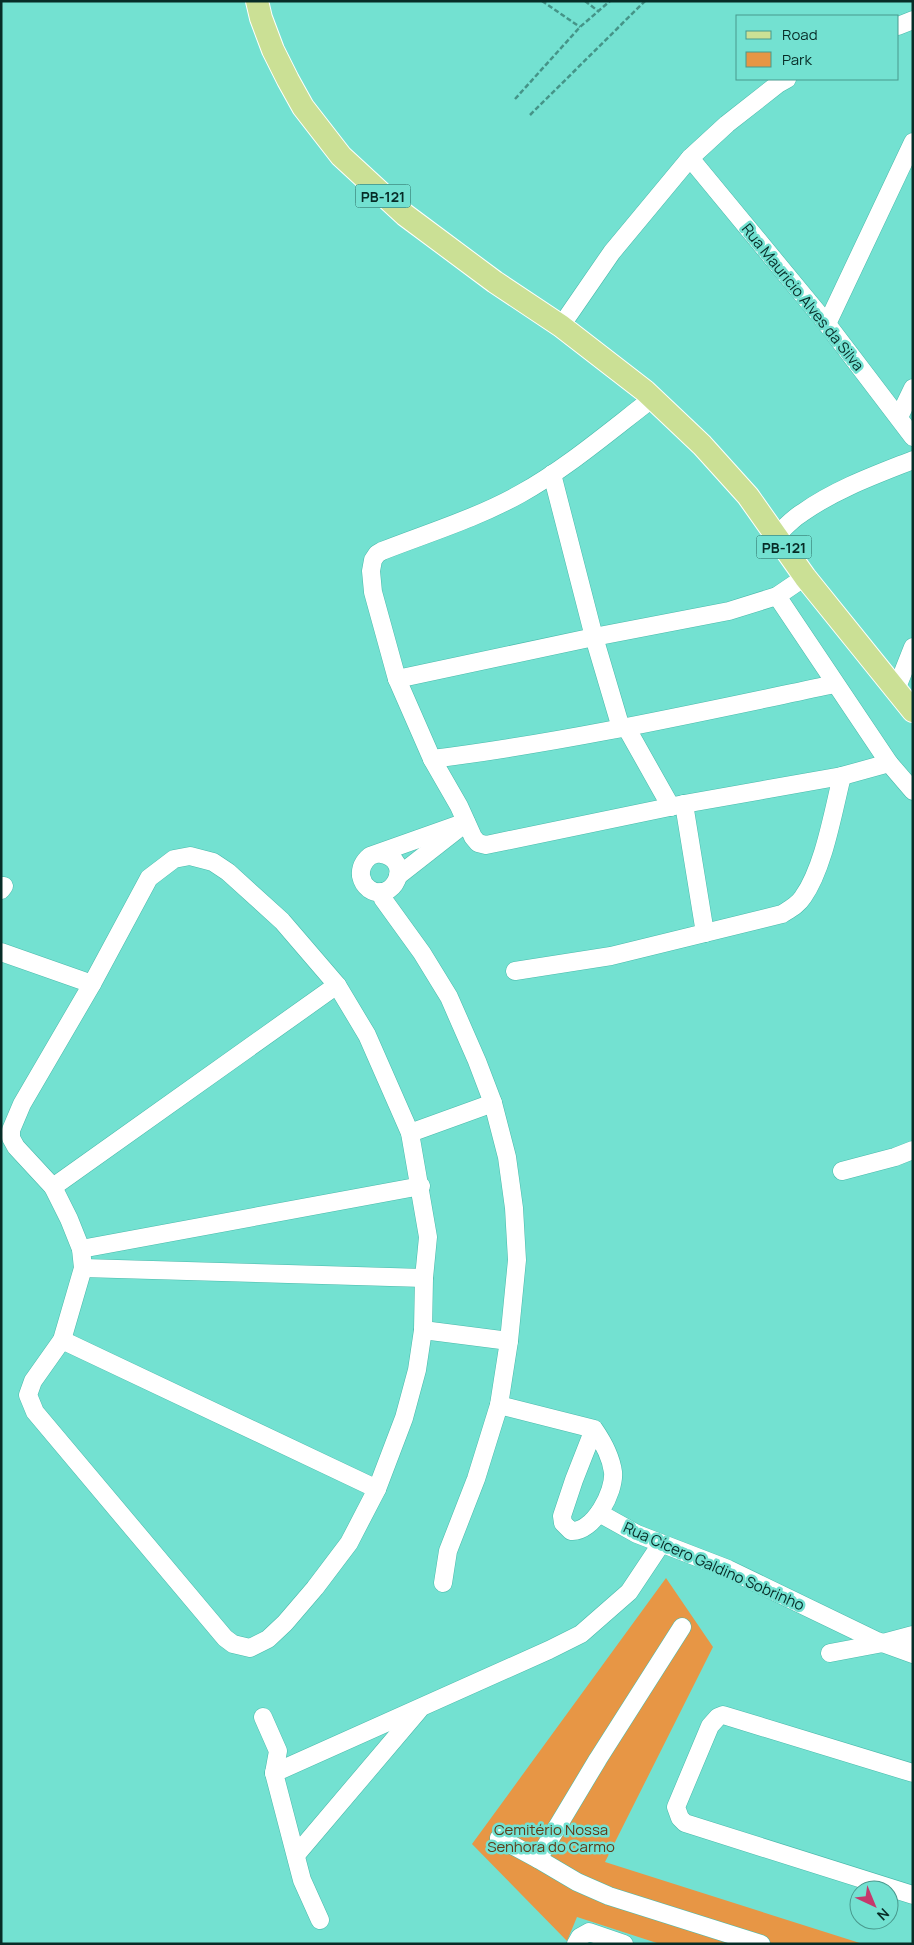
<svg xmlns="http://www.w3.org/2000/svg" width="914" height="1945" font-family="Manrope,sans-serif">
  <rect width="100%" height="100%" fill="#73e1d1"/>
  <path fill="#e79645" d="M666,1578L713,1647L605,1862L863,1944H660L577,1917L567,1941L472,1844Z"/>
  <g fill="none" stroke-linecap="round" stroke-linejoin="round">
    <defs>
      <g id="minor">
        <path d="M898,26L913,20"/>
        <path d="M690,158L827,324L913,437"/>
        <path d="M827,324L913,142"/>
        <path d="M561,326L612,252L690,158L727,124L778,84L787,79"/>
        <path d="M653,398C610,431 567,468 520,494C477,518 428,533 382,551L377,554L373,560L371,571L373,592L397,679L432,759C567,742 701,712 835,684"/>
        <path d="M899,417L913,388"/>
        <path d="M552,474L594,637L621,728"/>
        <path d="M776,536C784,528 792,519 802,513C836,489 875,475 913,460"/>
        <path d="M777,596L889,763"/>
        <path d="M397,679L594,637L729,611L777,596L805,577"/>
        <path d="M896,690L913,647"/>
        <path d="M626,727L671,807"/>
        <path d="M432,759L459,806L473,837L478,843L486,845L684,804L842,776L889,763L913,791"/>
        <path d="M684,804L705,933"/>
        <path d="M381,854C415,860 393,905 369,889C365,886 362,881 361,876C360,867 364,861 370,856L466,822"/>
        <path d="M190,856L213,862L228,872L282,921L337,985L367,1035L410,1133L428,1237L424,1278L423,1330L417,1370L404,1418L377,1489L349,1543L315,1588L285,1623L268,1639L250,1648L233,1644L225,1638L35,1412L28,1395L33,1381L62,1340L83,1268L81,1249L69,1219L53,1187L16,1147L11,1138V1130L22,1104L92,984L149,878L174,859Z"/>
        <path d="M398,876L458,829"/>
        <path d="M1,890L4,886"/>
        <path d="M381,892L383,899L422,953L449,997L477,1061L493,1103L507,1157L514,1208L517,1260L509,1341L499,1405L476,1479L448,1551L443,1583"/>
        <path d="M1,952L92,984"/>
        <path d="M515,971L611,956L782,914C790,909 798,905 803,897C824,867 833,812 842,776"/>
        <path d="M410,1133L493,1103"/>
        <path d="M842,1171L895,1157L913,1150"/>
        <path d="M53,1187L337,985"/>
        <path d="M81,1249L421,1186"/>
        <path d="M83,1268L424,1278"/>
        <path d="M423,1330L509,1341"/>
        <path d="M62,1340L377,1489"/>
        <path d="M499,1405L594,1429C603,1442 611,1457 613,1472C615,1492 593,1533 571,1531L563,1523L562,1516L574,1480L594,1429"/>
        <path d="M599,1513L637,1534L728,1569L877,1641L913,1654"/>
        <path d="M682,1627L598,1759L538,1859L577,1882L609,1896L761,1944"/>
        <path d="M830,1653L883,1643L913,1635"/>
        <path d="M263,1717L278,1751L274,1773"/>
        <path d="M913,1773L723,1715L718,1717L710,1726L676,1807L680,1818L685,1823L913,1895"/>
        <path d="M499,1838L538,1859"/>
        <path d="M296,1855L419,1710"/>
        <path d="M320,1920L302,1880L274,1773L549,1650L581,1634L629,1592L661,1544"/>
        <path d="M576,1944L580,1937L589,1932L624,1944"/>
      </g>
      <path id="major" d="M257,1L261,18L273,50L288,80L303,107L341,156L405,215L495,282L561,326L645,391L702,445L748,496L805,577L913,711"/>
    </defs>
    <use href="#minor" stroke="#49baab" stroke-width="19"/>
    <use href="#major" stroke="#fff" stroke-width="24"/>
    <g stroke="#459488" stroke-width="2.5" stroke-dasharray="5 2.5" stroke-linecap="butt">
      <path d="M542,1L580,27"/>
      <path d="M585,1L598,11"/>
      <path d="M515,99L580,27L610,1"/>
      <path d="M530,115L645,1"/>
    </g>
    <use href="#minor" stroke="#fff" stroke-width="18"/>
    <use href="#major" stroke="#cbe095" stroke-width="22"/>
  </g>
  <g text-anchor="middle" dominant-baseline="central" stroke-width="5" stroke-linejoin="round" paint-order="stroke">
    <g fill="#73e1d1" stroke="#27625a" stroke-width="1">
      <rect x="355.5" y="184.5" width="55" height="23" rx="4"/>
      <rect x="756.5" y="535.5" width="55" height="23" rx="4"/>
    </g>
    <g font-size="14" font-weight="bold" fill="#072c27">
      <text x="383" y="196">PB-121</text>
      <text x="784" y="547">PB-121</text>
    </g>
    <g font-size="15" fill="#072c27" stroke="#73e1d1">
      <text transform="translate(803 297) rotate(51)">Rua Mauricio Alves da Silva</text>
      <text transform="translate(714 1566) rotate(24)">Rua Cícero Galdino Sobrinho</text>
    </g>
    <g font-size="15" fill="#5f3c19" stroke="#73e1d1">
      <text x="551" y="1829">Cemitério Nossa<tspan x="551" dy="17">Senhora do Carmo</tspan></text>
    </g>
  </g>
  <rect width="914" height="1945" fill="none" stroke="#072c27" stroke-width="5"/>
  <rect x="736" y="15" width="162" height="65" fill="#73e1d1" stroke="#48998d"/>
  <rect x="746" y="31" width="25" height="8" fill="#cbe095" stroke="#48998d"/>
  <text x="782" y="40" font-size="15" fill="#072c27">Road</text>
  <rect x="746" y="52" width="25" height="15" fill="#e79645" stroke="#48998d"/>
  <text x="782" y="65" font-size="15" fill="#072c27">Park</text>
  <g transform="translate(874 1905) rotate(136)"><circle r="24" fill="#73e1d1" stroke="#48998d"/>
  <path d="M0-4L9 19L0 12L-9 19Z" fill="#c5396c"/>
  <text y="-8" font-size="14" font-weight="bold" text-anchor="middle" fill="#072c27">N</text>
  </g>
</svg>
